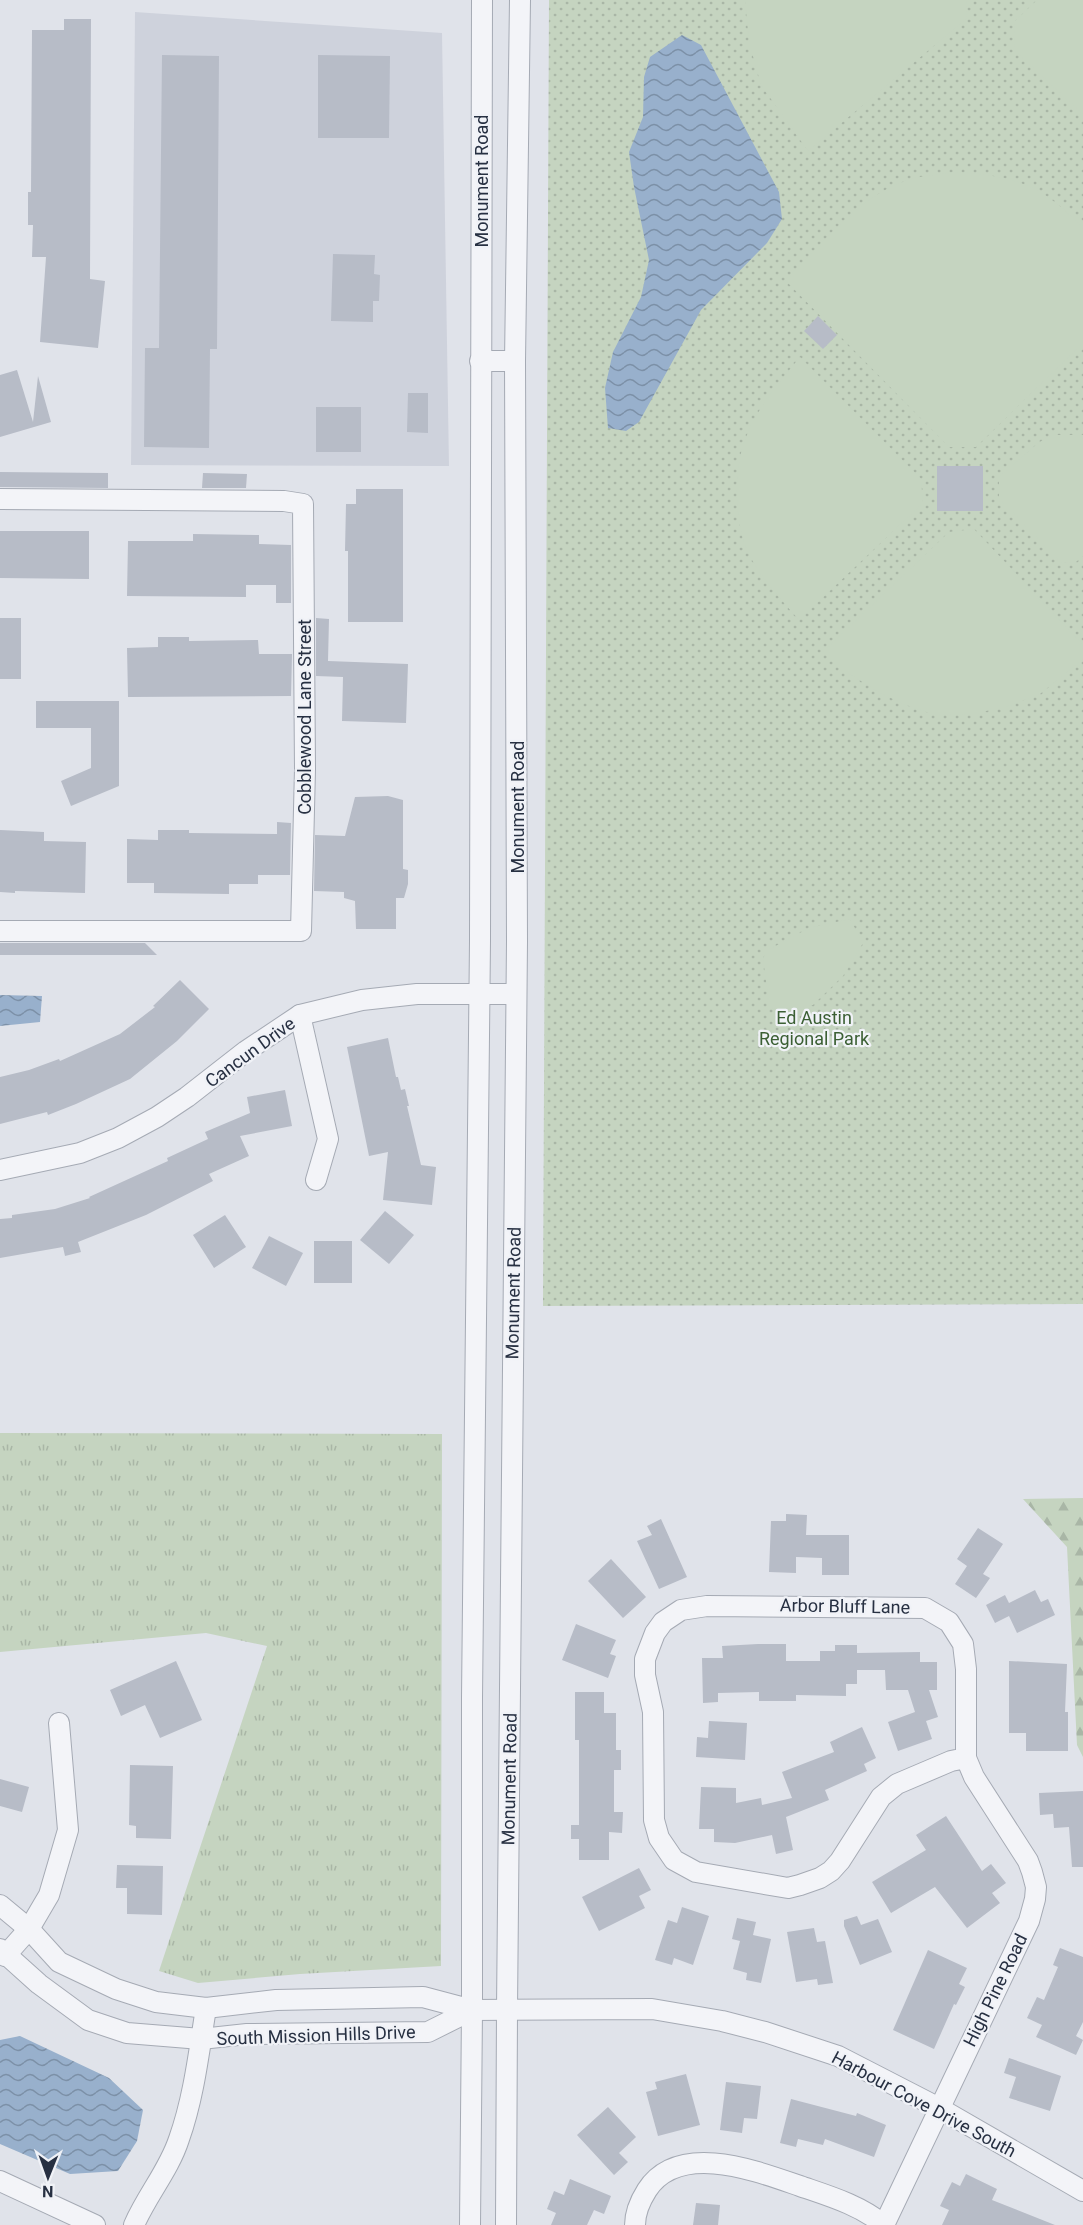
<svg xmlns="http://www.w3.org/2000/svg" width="1083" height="2225" font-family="Roboto,sans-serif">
  <defs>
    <pattern id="grass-tufts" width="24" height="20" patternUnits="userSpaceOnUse" patternTransform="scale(1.5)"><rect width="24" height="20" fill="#c5d4c0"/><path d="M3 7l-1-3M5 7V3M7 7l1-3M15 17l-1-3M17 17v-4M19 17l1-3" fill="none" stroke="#a9b6a6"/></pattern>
    <pattern id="forest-firs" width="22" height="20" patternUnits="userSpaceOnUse" patternTransform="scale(1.5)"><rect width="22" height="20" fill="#c5d4c0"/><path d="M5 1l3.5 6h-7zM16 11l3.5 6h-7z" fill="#a9b6a6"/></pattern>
    <pattern id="park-dots" width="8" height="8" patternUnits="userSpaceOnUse" patternTransform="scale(1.5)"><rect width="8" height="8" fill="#c5d4c0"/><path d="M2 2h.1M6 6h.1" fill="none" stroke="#a9b6a6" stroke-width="1.8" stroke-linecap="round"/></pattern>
    <pattern id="water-waves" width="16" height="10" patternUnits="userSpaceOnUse" patternTransform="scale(1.5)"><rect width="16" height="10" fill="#98b0cc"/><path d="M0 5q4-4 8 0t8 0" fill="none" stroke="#7c90a7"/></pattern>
  </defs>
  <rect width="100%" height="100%" fill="#e0e3ea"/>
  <path fill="#ced2dc" d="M135,12L442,33L449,466L131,465Z"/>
  <path fill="url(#grass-tufts)" d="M0,1433L442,1434L441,1966L300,1974L198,1983L159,1971L267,1646L206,1633L0,1652Z"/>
  <path fill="url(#forest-firs)" d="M1083,1498V1757L1077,1745L1067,1547L1023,1499Z"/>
  <path fill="url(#park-dots)" d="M549,0H1083V1304L543,1306Z"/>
  <g fill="#c5d4c0">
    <path d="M745,0H967L966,19L808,151L761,85L749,42Z"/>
    <path d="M1037,0H1083V114L1015,51L1014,22Z"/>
    <path d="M956,172C1014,176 1042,184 1083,228V343L976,447H949L785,280C824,243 861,192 915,178C928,175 942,174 956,172Z"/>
    <path d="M800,357L921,479L923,503L799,620C781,599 761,579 749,554C741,539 738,517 737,500C734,436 761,404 800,357Z"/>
    <path d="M1051,435H1083V556L1076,562L1061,563L999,498V477L1038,443Z"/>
    <path d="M974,529L1083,645V659L1040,694L1006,707L966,715L932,714L906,705L880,693L848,673L825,650L949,532Z"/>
    <path d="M850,919L863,943L843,976L813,1005L779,1011L772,1008L769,1003L763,959L766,951L809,928Z"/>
  </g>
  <g fill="url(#water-waves)">
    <path d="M682,35L701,45L779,192L782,219L767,243L701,310L639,422L626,431L608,428L605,388L613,352L641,297L649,260L634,187L629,152L643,117L644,77L650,57Z"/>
    <path d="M0,995L42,996L40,1022L0,1026Z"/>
    <path d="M20,2036L109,2078L143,2110L137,2141L118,2171L70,2174L0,2144V2040Z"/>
  </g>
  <g fill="#b7bcc7">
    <path d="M64,19H91L90,279L105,281L98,348L40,342L46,257H32L33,225H28V192H31L32,30H64Z"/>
    <path d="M162,55L219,56L217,349H210L209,448L144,447L145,348H159Z"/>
    <path d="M318,55L390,56L389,138H318Z"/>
    <path d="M333,254L375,255L374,274L380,275L379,301H373V322L331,321Z"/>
    <path d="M818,316L837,335L823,349L804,331Z"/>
    <path d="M17,370L33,422L38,376L51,422L0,437V375Z"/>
    <path d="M408,393H428V433L407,432Z"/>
    <rect x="316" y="407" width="45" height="45"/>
    <rect x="937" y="466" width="46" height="45"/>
    <path d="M0,472L108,473V488L0,487Z"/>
    <path d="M203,473L247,474L246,488H202Z"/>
    <path d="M356,489H403V622H348V551H345L346,504H356Z"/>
    <path d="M0,531H89V579L0,578Z"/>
    <path d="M193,534L259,535V544L291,545V603H276V585H246V597L127,596L128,541H193Z"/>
    <rect x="0" y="618" width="21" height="61"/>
    <path d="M316,618L329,619L328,661L408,664L406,723L342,721L343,677L316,676Z"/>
    <path d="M158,637H189V641L258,640L259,654H292L291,696L128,697L127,648L158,647Z"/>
    <path d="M36,701H119V786L71,806L61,781L91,768V728H36Z"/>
    <path d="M388,796L403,800V869L408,870V884L404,898H396V929H356L355,901L344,898V892L314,891L315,835L345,836L355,797Z"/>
    <path d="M277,822L291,823L290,875H258V884H229V894L154,893V883H127V839L158,840V830H189V833L277,834Z"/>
    <path d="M0,830L44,832V841L86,842L85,893L15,891V893L0,892Z"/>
    <path d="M0,943H145L157,955H0Z"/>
    <path d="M180,980L209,1009L177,1041L130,1079L76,1104L48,1115L47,1112L0,1124V1077L29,1070L59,1059L60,1061L120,1034L155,1007L153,1006Z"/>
    <path d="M388,1038L396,1077H398L401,1090L405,1089L409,1106H407L421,1165L436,1167L432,1205L383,1200L388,1152L369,1156L347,1047Z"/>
    <path d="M285,1090L292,1126L240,1136L249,1156L209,1174L213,1181L146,1215L78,1242L81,1252L65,1256L63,1247L0,1258V1219L12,1218V1215L55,1209L90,1198L89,1197L168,1161L167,1158L208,1139L205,1132L250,1113L247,1097Z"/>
    <path d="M385,1211L414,1235L389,1264L360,1240Z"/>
    <path d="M225,1215L246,1247L214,1268L193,1235Z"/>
    <path d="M269,1236L303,1253L286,1286L252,1268Z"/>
    <rect x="314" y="1241" width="38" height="42"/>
    <path d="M786,1514L807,1515L806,1535H849V1575H822V1558L796,1557V1573L769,1572L771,1521H786Z"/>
    <path d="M661,1519L687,1577L659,1589L637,1541L652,1535L647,1526Z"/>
    <path d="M978,1528L1003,1544L983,1574L990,1578L976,1598L955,1584L967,1566L957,1559Z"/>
    <path d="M611,1559L646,1597L623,1618L588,1581Z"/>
    <path d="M1035,1590L1041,1602L1048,1599L1055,1615L1017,1633L1009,1616L995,1623L986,1605L1005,1595L1009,1603Z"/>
    <path d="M576,1624L616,1640L610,1654L616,1656L608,1678L562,1660Z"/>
    <path d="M758,1644H786V1661H820V1651H835V1645H857V1653L920,1652V1662H937V1690H929L938,1717L926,1721L932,1739L898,1751L888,1722L915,1712L908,1690H886L885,1670H857V1684H846V1696L796,1695V1701H759V1692L718,1693V1702L703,1703L702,1658H723L722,1646Z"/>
    <path d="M176,1661L202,1720L160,1738L145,1705L121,1716L110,1690Z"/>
    <path d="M1009,1661L1067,1664L1065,1712H1068V1751H1026V1733H1009Z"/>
    <path d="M575,1692H604V1713H616V1750H621V1770H614V1812H623L622,1833L609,1832V1860H579V1839H571V1825H579V1740H575Z"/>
    <path d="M709,1721L747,1723L745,1760L696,1757L697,1737L708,1738Z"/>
    <path d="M862,1727L876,1758L864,1764L867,1771L825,1790L829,1800L786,1817L793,1850L776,1854L772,1835L735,1843L714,1842V1829H699L701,1787L736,1788V1803L761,1798L762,1805L792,1798L782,1772L834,1752L830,1742Z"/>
    <path d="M130,1765L173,1766L171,1839L136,1838V1826L129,1825Z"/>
    <path d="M0,1779L29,1787L22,1812L0,1806Z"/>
    <path d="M1083,1791V1867H1072L1069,1827L1054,1828L1053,1814L1040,1815L1039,1793Z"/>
    <path d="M946,1816L982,1871L991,1864L1006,1883L992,1893L1000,1903L967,1928L935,1887L891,1913L872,1882L926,1850L916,1835Z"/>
    <path d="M117,1865L163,1866L162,1915L127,1914V1888H116Z"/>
    <path d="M639,1868L651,1890L639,1896L645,1908L599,1931L582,1897Z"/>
    <path d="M682,1907L709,1916L693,1965L674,1958L672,1965L655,1960L668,1920L677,1923Z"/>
    <path d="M857,1916L861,1925L878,1919L892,1952L860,1965L844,1926V1920Z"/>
    <path d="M737,1918L756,1922L753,1935L771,1939L761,1983L746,1980L747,1973L733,1969L740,1941L732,1939Z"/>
    <path d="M814,1928L817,1942L825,1941L833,1983L818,1985L817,1979L796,1982L787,1932Z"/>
    <path d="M1060,1948L1083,1957V2022L1076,2036L1083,2040L1076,2055L1036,2037L1042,2025L1027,2018L1037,1997L1044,2000L1058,1967L1053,1965Z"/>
    <path d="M928,1950L967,1968L959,1984L965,1987L956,2005L954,2004L934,2049L893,2030Z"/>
    <path d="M1009,2058L1061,2076L1050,2111L1009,2098L1016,2077L1004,2073Z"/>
    <path d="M686,2074L700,2125L658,2136L646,2092L657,2089L655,2082Z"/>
    <path d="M726,2082L761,2086L757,2119L744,2118L742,2133L720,2130Z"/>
    <path d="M791,2099L856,2116L857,2113L886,2125L874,2157L825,2139L823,2145L798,2139L796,2147L780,2143Z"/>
    <path d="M608,2107L636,2137L619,2153L628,2162L614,2175L577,2135Z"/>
    <path d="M966,2174L997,2189L992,2200L1055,2225H942L949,2210L940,2206L952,2182L960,2186Z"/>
    <path d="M570,2179L611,2196L604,2214L594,2210L587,2225H551L556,2213L547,2209L554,2191L564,2195Z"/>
    <path d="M696,2203L720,2205L718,2225H693Z"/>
  </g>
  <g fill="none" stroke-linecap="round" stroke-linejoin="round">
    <defs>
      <g id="minor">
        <path d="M480,361H515"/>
        <path d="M0,499L284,501L303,504L305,769L301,931H0"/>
        <path d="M300,1015L328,1139L316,1180"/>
        <path d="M0,1170L80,1153L118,1138L157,1117L187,1097L246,1051L300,1015L362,1000L417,994H516"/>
        <path d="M0,1905L29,1929L59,1962L116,1989L156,2002L206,2008L276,2000L423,1997L472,2010L652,2009L722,2021L765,2032L838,2056L939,2108L1083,2191"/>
        <path d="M0,1949L39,1984L88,2020L127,2033L201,2039L247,2034L428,2032L472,2010"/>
        <path d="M5,1956L29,1929L49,1895L68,1830L59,1723"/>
        <path d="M0,2181L95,2225"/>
        <path d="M134,2225C147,2195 169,2170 179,2139C194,2097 199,2051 206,2008"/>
        <path d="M470,2225L472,2010V1698L480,941L482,0"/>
        <path d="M506,2225L507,2010L517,941L515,361L520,0"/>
        <path d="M635,2225C635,2212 640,2201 647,2190C679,2141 756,2171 800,2186C829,2196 860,2205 884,2225"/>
        <path d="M884,2225L1029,1921L1035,1899L1036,1887L1032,1872L1028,1861L974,1777L966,1758V1669L963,1644L949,1622L925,1608L707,1606L681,1610L663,1622L655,1633L645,1659V1675L653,1712L654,1820L659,1838L674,1860L696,1872L788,1888L800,1885L820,1878L831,1871L840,1861L881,1797L897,1784L951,1761L966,1758"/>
      </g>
    </defs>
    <use href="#minor" stroke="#a5aab4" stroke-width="22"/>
    <use href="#minor" stroke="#f3f4f8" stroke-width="20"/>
  </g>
  <g text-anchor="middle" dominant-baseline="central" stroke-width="4.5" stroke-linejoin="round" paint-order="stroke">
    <g font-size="18" fill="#273042" stroke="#f0f2f7">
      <text transform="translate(481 181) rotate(-90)">Monument Road</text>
      <text transform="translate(304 717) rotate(-90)">Cobblewood Lane Street</text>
      <text transform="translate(517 807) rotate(-90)">Monument Road</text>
      <text transform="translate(250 1052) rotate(-36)">Cancun Drive</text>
      <text transform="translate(513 1293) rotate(-89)">Monument Road</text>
      <text transform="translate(845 1606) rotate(1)">Arbor Bluff Lane</text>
      <text transform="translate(509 1779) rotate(-89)">Monument Road</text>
      <text transform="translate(995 1990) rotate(-64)">High Pine Road</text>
      <text transform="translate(316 2035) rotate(-2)">South Mission Hills Drive</text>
      <text transform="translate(924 2104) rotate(28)">Harbour Cove Drive South</text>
    </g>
    <g font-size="18" fill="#3b5f34" stroke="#f0f2f7">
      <text x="814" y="1017">Ed Austin<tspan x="814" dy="21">Regional Park</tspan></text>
    </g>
  </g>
  <g transform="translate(48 2177) rotate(181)" stroke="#f0f2f7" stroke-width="4.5" paint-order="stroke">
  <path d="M0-4.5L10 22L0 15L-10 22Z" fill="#273042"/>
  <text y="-9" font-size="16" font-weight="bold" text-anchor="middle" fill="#273042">N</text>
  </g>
</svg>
